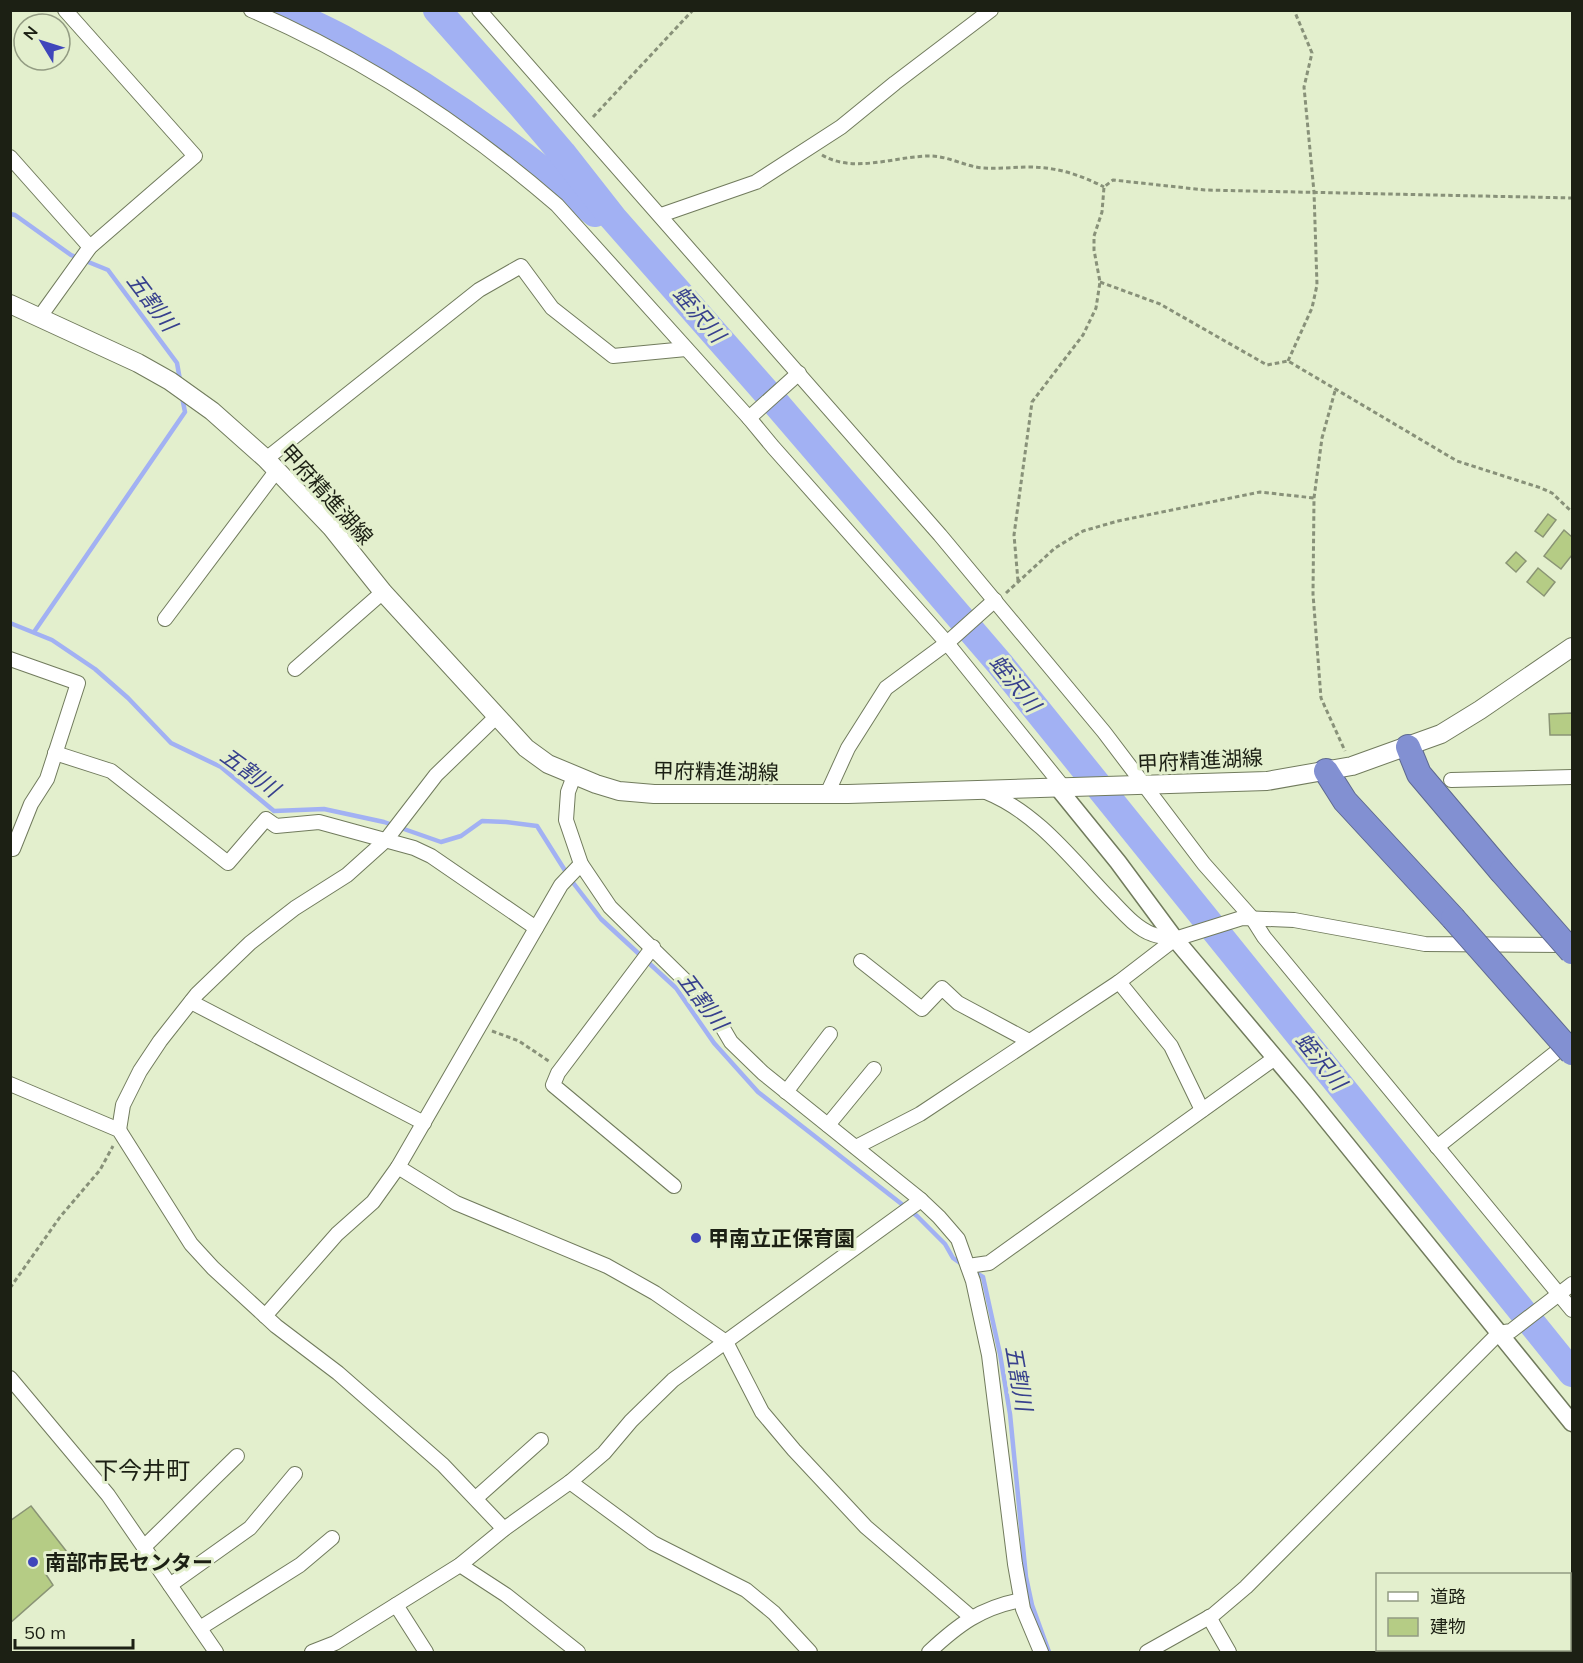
<svg xmlns="http://www.w3.org/2000/svg" width="1583" height="1663" font-family="Mulish,'Noto Sans JP',sans-serif">
  <rect width="100%" height="100%" fill="#e3efcd"/>
  <g fill="none" stroke-linecap="round" stroke-linejoin="round">
    <g stroke="#a2b1f3" stroke-width="4.5">
      <path d="M10,214L15,215L71,255L108,270L177,363L180,380"/>
      <path d="M10,623L52,640L95,669L128,698L171,743L221,767L274,811L324,809L384,822L441,842L461,836L482,821L506,822L537,826L571,880L601,919L676,988L714,1043L758,1092L917,1216L945,1244L953,1258L963,1265"/>
      <path d="M34,632L185,412L182,397"/>
      <path d="M973,1271L983,1277L1000,1354L1010,1414L1026,1577L1032,1605L1049,1652"/>
    </g>
    <g stroke="#a2b1f3" stroke-width="28">
      <path d="M283,10C304,20 325,29 345,40C434,88 518,148 595,213"/>
      <path d="M437,10L522,106L562,153L613,218L774,401L1000,664L1572,1373"/>
    </g>
  </g>
  <g fill="#b5cc85" stroke="#8a9475" stroke-width="1.5">
    <path d="M1548,514L1556,520L1543,537L1535,531Z"/>
    <path d="M1564,530L1572,537V555L1561,569L1544,556Z"/>
    <path d="M1516,552L1526,561L1516,572L1506,563Z"/>
    <path d="M1538,568L1555,582L1544,596L1527,582Z"/>
    <path d="M1572,713V735H1550L1549,714Z"/>
    <path d="M31,1506L67,1552L45,1573L53,1585L10,1623V1521Z"/>
  </g>
  <g fill="none" stroke-linecap="round" stroke-linejoin="round">
    <defs>
      <g id="minor">
        <path d="M251,10C362,58 466,126 557,205L749,418L773,447L947,643L1064,788"/>
        <path d="M479,10L940,535L1104,732L1204,864L1252,918L1264,937L1572,1310"/>
        <path d="M10,157L90,247"/>
        <path d="M661,215L756,182L841,127L895,83L991,10"/>
        <path d="M39,318L90,247L195,156L65,10"/>
        <path d="M749,418L799,373"/>
        <path d="M266,459L479,290L521,266L552,308L613,356L686,349"/>
        <path d="M165,619L277,470"/>
        <path d="M10,659L78,683L47,779L31,804L13,849L10,848"/>
        <path d="M295,669L383,592"/>
        <path d="M55,753L111,771L228,863L266,819L276,826L319,822L414,848L431,856L536,928"/>
        <path d="M574,776L568,792L566,820L581,864L610,907L708,1003L731,1042L763,1073L921,1200L939,1217L958,1239L973,1281L989,1355L1015,1564L1023,1609L1041,1652"/>
        <path d="M1451,780L1572,777"/>
        <path d="M986,792C1036,812 1071,858 1107,896C1120,909 1135,928 1152,934C1159,937 1168,937 1175,939"/>
        <path d="M827,794L848,748L886,688L947,643L995,600"/>
        <path d="M653,947L558,1073L553,1085L674,1186"/>
        <path d="M861,961L922,1009L942,988L958,1003L1029,1041"/>
        <path d="M1119,982L1171,1046L1202,1110"/>
        <path d="M191,1002L424,1123"/>
        <path d="M10,1084L119,1130L191,1244L213,1268L276,1326L338,1373L443,1465L504,1529"/>
        <path d="M786,1092L830,1034"/>
        <path d="M828,1125L874,1069"/>
        <path d="M119,1130L123,1105L140,1071L160,1041L197,994L250,943L295,908L347,875L386,840L436,775L496,717"/>
        <path d="M856,1147L920,1114L1119,982L1175,939L1242,918L1294,920L1425,944L1567,945"/>
        <path d="M1437,1147L1569,1042"/>
        <path d="M398,1167L456,1203L607,1266L655,1293L726,1342L762,1412L794,1450L866,1527L971,1617"/>
        <path d="M968,1266L989,1263L1275,1058"/>
        <path d="M265,1316L337,1234L373,1202L398,1167L561,885L581,864"/>
        <path d="M10,1378L108,1495L216,1652"/>
        <path d="M570,1482L653,1543L746,1590L774,1613L810,1652"/>
        <path d="M476,1498L541,1440"/>
        <path d="M144,1547L237,1456"/>
        <path d="M460,1565L506,1595L578,1652"/>
        <path d="M170,1585L250,1528L295,1474"/>
        <path d="M396,1605L426,1652"/>
        <path d="M1209,1617L1229,1652"/>
        <path d="M200,1628L300,1565L332,1538"/>
        <path d="M312,1652L335,1643L460,1565L504,1529L570,1482L604,1453L631,1421L673,1380L921,1200"/>
        <path d="M929,1652C958,1625 980,1608 1021,1600"/>
        <path d="M1147,1652L1213,1615L1246,1587L1499,1333L1511,1331L1572,1284"/>
      </g>
      <path id="tertiary" d="M1058,788L1118,862L1175,939L1304,1092L1572,1423"/>
      <path id="secondary" d="M10,304L138,363L170,381L212,411L266,459L331,527L383,592L526,748L548,764L596,784L619,791L654,794H848L1267,781L1352,766L1441,734L1480,710L1572,647"/>
      <g id="motorway">
        <path d="M1408,747L1419,774L1501,871"/>
        <path d="M1326,771L1345,801L1453,918"/>
      </g>
    </defs>
    <use href="#minor" stroke="#717b5d" stroke-width="16"/>
    <use href="#tertiary" stroke="#717b5d" stroke-width="19"/>
    <use href="#secondary" stroke="#717b5d" stroke-width="20"/>
    <use href="#motorway" stroke="#5e6990" stroke-width="26"/>
    <g stroke="#889179" stroke-width="3" stroke-dasharray="4.5 3" stroke-linecap="butt">
      <path d="M593,117L693,10"/>
      <path d="M822,155C854,174 895,156 930,156C949,156 966,167 984,168C999,169 1014,167 1030,167C1056,167 1081,175 1104,187"/>
      <path d="M1100,282L1160,304L1267,365L1288,361L1457,461L1541,488L1552,493L1572,512"/>
      <path d="M1288,361L1312,308L1317,285L1314,192L1304,87L1312,53L1294,10"/>
      <path d="M1335,391L1322,438L1314,498L1313,594L1321,698L1345,751"/>
      <path d="M1018,581L1014,535L1032,402L1083,335L1096,308L1100,282L1094,250V236L1102,212L1104,187L1113,180L1205,190L1572,198"/>
      <path d="M1006,593L1055,548L1083,531L1118,521L1260,492L1314,498"/>
      <path d="M492,1031L519,1041L550,1062"/>
      <path d="M10,1288L60,1217L100,1170L113,1146"/>
    </g>
    <use href="#minor" stroke="#fff" stroke-width="14"/>
    <use href="#tertiary" stroke="#fff" stroke-width="16"/>
    <use href="#secondary" stroke="#fff" stroke-width="18"/>
    <use href="#motorway" stroke="#8290d2" stroke-width="24"/>
    <defs>
      <g id="motorway-bridge">
        <path d="M1501,871L1572,952"/>
        <path d="M1453,918L1572,1053"/>
      </g>
    </defs>
    <use href="#motorway-bridge" stroke="#5e6990" stroke-width="26" stroke-linecap="butt"/>
    <use href="#motorway-bridge" stroke="#8290d2" stroke-width="24"/>
  </g>
  <g fill="#3f46bb" stroke="#e3efcd" stroke-width="2">
    <circle cx="696" cy="1238" r="6"/>
    <circle cx="33" cy="1562" r="6"/>
  </g>
  <g text-anchor="middle" dominant-baseline="central" stroke-width="6" stroke-linejoin="round" paint-order="stroke">
    <g font-size="21" fill="#1c2014" stroke="#e3efcd">
      <text transform="translate(327 494) rotate(48)">甲府精進湖線</text>
      <text transform="translate(1200 760) rotate(-3)">甲府精進湖線</text>
      <text transform="translate(716 771) rotate(1)">甲府精進湖線</text>
    </g>
    <g font-size="21" font-weight="bold" fill="#1c2014" stroke="#e3efcd" text-anchor="start">
      <text x="708" y="1238">甲南立正保育園</text>
      <text x="45" y="1562">南部市民センター</text>
    </g>
    <g font-size="22" font-style="italic" fill="#37408d" stroke="#e3efcd">
      <text transform="translate(152 302) rotate(53)">五割川</text>
      <text transform="translate(699 314) rotate(49)">蛭沢川</text>
      <text transform="translate(1015 683) rotate(51)">蛭沢川</text>
      <text transform="translate(250 772) rotate(36)">五割川</text>
      <text transform="translate(703 1001) rotate(53)">五割川</text>
      <text transform="translate(1321 1061) rotate(51)">蛭沢川</text>
      <text transform="translate(1019 1378) rotate(80)">五割川</text>
    </g>
    <g font-size="24" fill="#1c2014" stroke="#e3efcd">
      <text x="142" y="1470">下今井町</text>
    </g>
  </g>
  <rect width="1583" height="1663" fill="none" stroke="#1c2014" stroke-width="24"/>
  <rect x="1376" y="1573" width="195" height="78" fill="#e3efcd" stroke="#939c83" stroke-width="1.5"/>
  <rect x="1388" y="1592" width="30" height="9" fill="#ffffff" stroke="#939c83" stroke-width="1.5"/>
  <text x="1430" y="1603" font-size="18" fill="#1c2014">道路</text>
  <rect x="1388" y="1618" width="30" height="18" fill="#b5cc85" stroke="#939c83" stroke-width="1.5"/>
  <text x="1430" y="1633" font-size="18" fill="#1c2014">建物</text>
  <g transform="translate(42 42) rotate(308)"><circle r="28" fill="#e3efcd" stroke="#939c83" stroke-width="1.5"/>
  <path d="M0-4.5L10 22L0 15L-10 22Z" fill="#3f46bb"/>
  <text y="-9" font-size="16" font-weight="bold" text-anchor="middle" fill="#1c2014">N</text>
  </g>
  <path d="M15 1639v9h118v-9" fill="none" stroke="#1c2014" stroke-width="3"/>
  <text x="24" y="1639" font-size="18" fill="#1c2014" stroke="#e3efcd" stroke-width="4.5" paint-order="stroke">50 m</text>
</svg>
